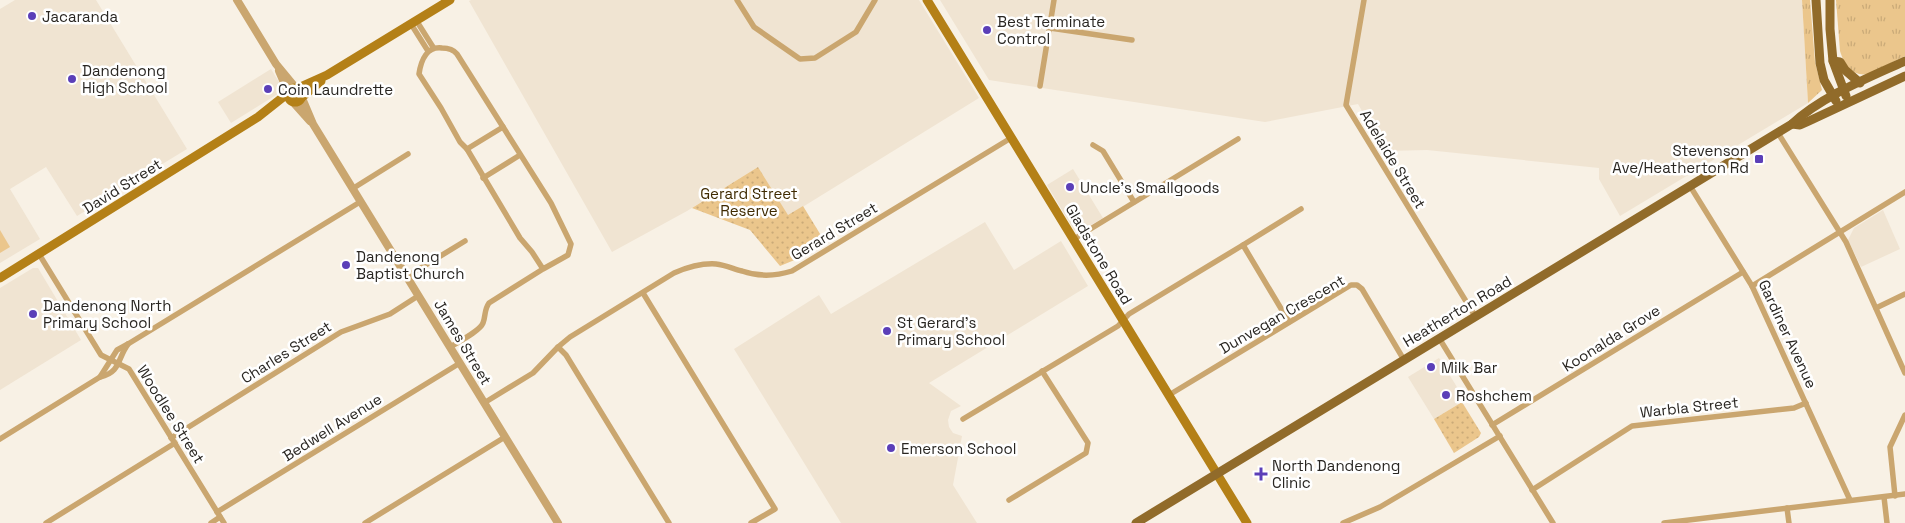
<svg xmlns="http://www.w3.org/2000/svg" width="1905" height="523" font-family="'Space Grotesk',sans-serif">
  <defs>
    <pattern id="grass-tufts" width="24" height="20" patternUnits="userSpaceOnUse" patternTransform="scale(1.25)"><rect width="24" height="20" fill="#ebc68c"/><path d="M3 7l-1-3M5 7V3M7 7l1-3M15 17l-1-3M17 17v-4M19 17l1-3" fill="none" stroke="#caaa78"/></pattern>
    <pattern id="park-dots" width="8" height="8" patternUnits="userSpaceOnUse" patternTransform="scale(1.25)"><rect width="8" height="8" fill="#ebc68c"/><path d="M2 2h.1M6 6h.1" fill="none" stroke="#caaa78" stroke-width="1.8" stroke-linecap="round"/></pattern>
  </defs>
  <rect width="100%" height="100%" fill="#f8f1e5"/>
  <g fill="#f0e4d2">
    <path d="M15,0H96L187,149L77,216L46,167L10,189L40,239L0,263V9Z"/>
    <path d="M471,0H919L979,98L788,216L758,167L687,211L612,252L469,1Z"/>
    <path d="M940,0H1802L1808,103L1620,216L1599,179V168L1427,150L1385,151L1358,104L1265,122L989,80Z"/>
    <path d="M271,69L284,90L231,123L218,102Z"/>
    <path d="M1073,169L1103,218L1079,232L1074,230L1047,185Z"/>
    <path d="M1883,210L1900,249L1861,267L1848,240L1854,228Z"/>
    <path d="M985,222L1014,270L1061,241L1088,286L929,383L961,406L951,411L948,420L949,427L953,433L962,436L953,485L977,523H841L734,349L819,295L831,314Z"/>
    <path d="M33,268H38L81,340L0,390V288Z"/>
    <path d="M1439,358L1465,400L1434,419L1408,377Z"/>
  </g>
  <g fill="url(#grass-tufts)">
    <path d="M1802,0H1810L1815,62L1822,90L1808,103Z"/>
    <path d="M1836,0H1905V56L1868,74C1853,77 1844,65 1840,51Z"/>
  </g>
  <g fill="url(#park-dots)">
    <path d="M758,167L788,215L803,206L825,242L797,259L780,266L750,230L692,208Z"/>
    <path d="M1462,402L1481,433L1479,437L1454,453L1434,419Z"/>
  </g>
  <path fill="#ebc68c" d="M0,230L10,247L0,253Z"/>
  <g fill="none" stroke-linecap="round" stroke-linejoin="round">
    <g stroke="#caa66f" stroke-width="5.5">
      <path d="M737,0L754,27L800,59L815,58L856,32L875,0"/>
      <path d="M1364,0L1346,105L1475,316"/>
      <path d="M416,20L433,47"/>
      <path d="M411,24L428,51"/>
      <path d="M1050,28L1132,40"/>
      <path d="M1040,86L1054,0"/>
      <path d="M1778,133L1846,242L1905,373"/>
      <path d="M1093,145L1103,151L1134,202"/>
      <path d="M467,149L503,127"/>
      <path d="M483,178L520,155"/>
      <path d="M1690,186L1752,286L1850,500"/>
      <path d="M352,189L408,154"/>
      <path d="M1074,239L1238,139"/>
      <path d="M1243,245L1301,209"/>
      <path d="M39,254L101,355L129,369L224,523"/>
      <path d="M406,277L465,241"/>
      <path d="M1752,286L1905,192"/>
      <path d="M643,293L775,509L751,523"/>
      <path d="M1876,308L1905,294"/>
      <path d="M1439,338L1553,523"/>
      <path d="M450,347C458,342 480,331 483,323C486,315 484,310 489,303L543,269L568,255L571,244L551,203L457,54C453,49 448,48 442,48C427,46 421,60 419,74L441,108L460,142L467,149L520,238L532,252L543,269"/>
      <path d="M558,347L566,355L669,523"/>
      <path d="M100,377L117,350L128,344L360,202"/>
      <path d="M1169,395L1351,285H1357L1362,289L1404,360"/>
      <path d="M484,403L533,373L558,347L570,337L674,273C688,267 701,263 716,264C725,265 734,269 742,271C759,277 776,276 792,271L1011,138"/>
      <path d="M963,419L1118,326L1129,314L1243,245L1289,322"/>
      <path d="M1492,425L1743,272"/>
      <path d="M171,438L341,332L390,314L418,296"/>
      <path d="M0,439L100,377C121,372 117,359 128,344"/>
      <path d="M1532,490L1632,426L1794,408L1806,403"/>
      <path d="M1895,496L1890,447L1905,415"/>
      <path d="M1884,497L1887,523"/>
      <path d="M1009,500L1086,453L1088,443L1042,371"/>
      <path d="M1787,508L1789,523"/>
      <path d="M217,512L460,363"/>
      <path d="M46,523L175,443"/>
      <path d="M211,523L220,517"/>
      <path d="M365,523L505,437"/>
      <path d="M1343,523L1380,507L1500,436"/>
      <path d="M1664,523L1905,494"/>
    </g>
    <g stroke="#caa66f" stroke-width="8">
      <path d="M237,0L276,64L295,87"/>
      <path d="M279,71L288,92"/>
      <path d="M302,98L313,124L558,523"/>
      <path d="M293,102L310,121"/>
    </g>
    <g stroke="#b48017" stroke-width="9">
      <path d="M927,0L1247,523"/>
      <circle cx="295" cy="95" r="7"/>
      <path d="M298,88L327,75L450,0"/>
      <path d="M302,97L321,81"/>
      <path d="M0,278L258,117L287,94"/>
    </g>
    <g stroke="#916b2a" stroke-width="9">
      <path d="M1816,0L1820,63L1824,80L1836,101"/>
      <path d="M1830,0V29L1833,61L1846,96"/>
      <path d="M1833,61L1840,62L1845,70L1860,83"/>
      <path d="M1792,124L1800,125L1809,121L1905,76"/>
      <path d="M1136,523L1792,124C1822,96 1868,78 1905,61"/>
    </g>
  </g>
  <g fill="#5b3fb8" stroke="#fff" stroke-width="2">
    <circle cx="32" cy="16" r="5"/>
    <circle cx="987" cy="30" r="5"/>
    <circle cx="72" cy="79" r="5"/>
    <circle cx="268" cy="89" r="5"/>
    <rect x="1754" y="154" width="10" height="10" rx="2.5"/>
    <circle cx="1070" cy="187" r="5"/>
    <circle cx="346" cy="265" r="5"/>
    <circle cx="33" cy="314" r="5"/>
    <circle cx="887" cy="331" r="5"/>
    <circle cx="1431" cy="367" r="5"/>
    <circle cx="1446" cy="395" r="5"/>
    <circle cx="891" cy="448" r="5"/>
    <path d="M1258.5 466.5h5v5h5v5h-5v5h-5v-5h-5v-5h5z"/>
  </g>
  <g text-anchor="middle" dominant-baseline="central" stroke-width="5" stroke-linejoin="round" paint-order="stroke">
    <g font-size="15" fill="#292622" stroke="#fff" text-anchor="start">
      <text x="42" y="16">Jacaranda</text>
      <text x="997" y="21">Best Terminate<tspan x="997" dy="17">Control</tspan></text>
      <text x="82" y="70">Dandenong<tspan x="82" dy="17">High School</tspan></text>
      <text x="278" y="89">Coin Laundrette</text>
      <text x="1749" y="150" text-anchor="end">Stevenson<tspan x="1749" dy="17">Ave/Heatherton Rd</tspan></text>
      <text x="1080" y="187">Uncle's Smallgoods</text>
      <text x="356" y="256">Dandenong<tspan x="356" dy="17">Baptist Church</tspan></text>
      <text x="43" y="305">Dandenong North<tspan x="43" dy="17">Primary School</tspan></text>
      <text x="897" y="322">St Gerard's<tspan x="897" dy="17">Primary School</tspan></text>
      <text x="1441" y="367">Milk Bar</text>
      <text x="1456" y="395">Roshchem</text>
      <text x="901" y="448">Emerson School</text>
      <text x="1272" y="465">North Dandenong<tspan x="1272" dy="17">Clinic</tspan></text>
    </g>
    <g font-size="15" fill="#292622" stroke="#fff">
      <text transform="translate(1393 159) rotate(59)">Adelaide Street</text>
      <text transform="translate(122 186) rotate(-32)">David Street</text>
      <text transform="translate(834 231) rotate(-31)">Gerard Street</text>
      <text transform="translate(1099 254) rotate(59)">Gladstone Road</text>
      <text transform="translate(1457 311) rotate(-31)">Heatherton Road</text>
      <text transform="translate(1282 314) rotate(-30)">Dunvegan Crescent</text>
      <text transform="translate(1788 334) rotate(65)">Gardiner Avenue</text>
      <text transform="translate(1611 338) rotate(-32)">Koonalda Grove</text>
      <text transform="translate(463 342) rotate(59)">James Street</text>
      <text transform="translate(286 352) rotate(-32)">Charles Street</text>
      <text transform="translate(1689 407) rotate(-6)">Warbla Street</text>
      <text transform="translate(171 414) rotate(58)">Woodlee Street</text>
      <text transform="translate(332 427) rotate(-32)">Bedwell Avenue</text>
    </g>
    <g font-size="15" fill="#3f2a01" stroke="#fff">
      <text x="749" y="193">Gerard Street<tspan x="749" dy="17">Reserve</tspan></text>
    </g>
  </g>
</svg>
